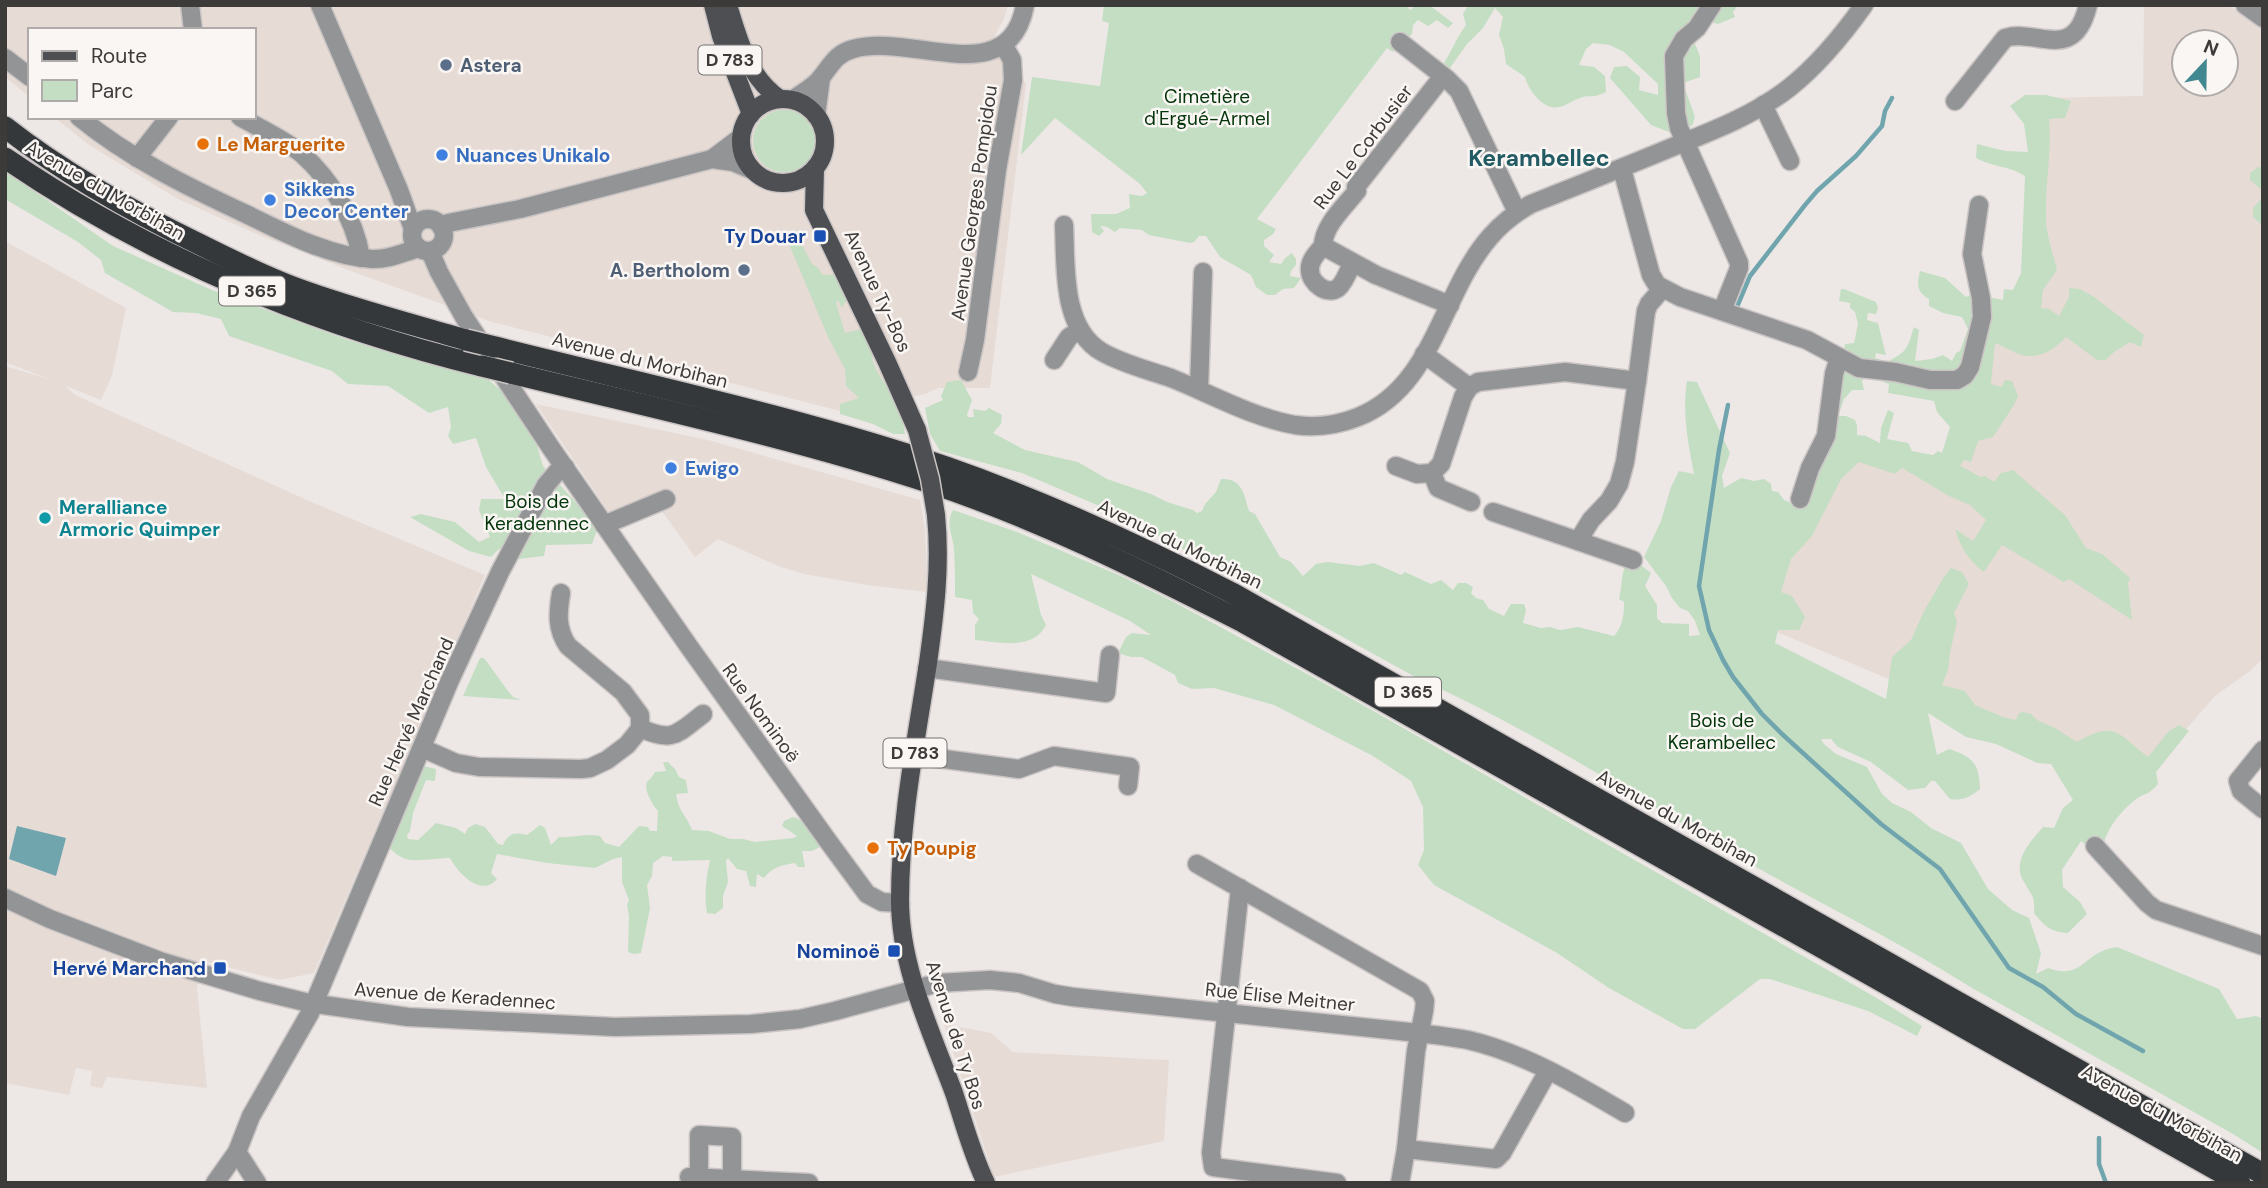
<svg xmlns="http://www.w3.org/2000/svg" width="2268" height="1188" font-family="'DM Sans',sans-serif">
  <rect width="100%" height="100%" fill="#ede8e6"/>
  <g fill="#e7dbd5" fill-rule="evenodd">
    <path d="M5,5H1008L1004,19L995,35L1026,84L990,388H938L925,394L840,411L492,322L356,273L259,235L178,199L89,145L54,117H254V30H30V97L5,77Z"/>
    <path d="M2144,5H2228L2263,29V658L2250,671L2215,696L2152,769L1891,680L1777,632L1764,607L1834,431L1947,471L1974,376L2022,298L2035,98L2143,96ZM2184,42H2226V84H2184Z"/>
    <path d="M5,241L126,308L112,376L101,400L66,386L75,395L307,500L485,575L314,973L280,980L206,962L197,988L207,1088L107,1077L102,1088L90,1086L92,1071L76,1068L69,1095L5,1083V366L49,379L5,362Z"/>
    <path d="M536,404L708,440L920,500L925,530L928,592L867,585L804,574L778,566L718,539L695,557L661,510L619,527Z"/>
    <path d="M944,1024L991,1033L1013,1052L1169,1060L1164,1141L994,1177Z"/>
  </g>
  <g fill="#c4dec3">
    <path d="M1104,5H1404L1411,10L1415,5H1429L1453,23L1448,28L1437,20L1428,26L1418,20L1413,25L1412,34L1408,38L1405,36L1393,52L1387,48L1257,219L1276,229L1273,234L1264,240V246L1274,255L1269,262L1281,264L1285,258L1292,253L1296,259V265L1291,271L1290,276L1301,278L1294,288L1283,289L1275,295H1267L1256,287L1251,275L1220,257L1206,236H1199L1194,242L1190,243L1149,235L1142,230L1120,228L1115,232L1107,227L1100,226L1104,231L1099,236L1092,232L1091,214H1116L1130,208L1129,194L1142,196L1147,193L1140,184L1055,118L1021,155L1032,77L1100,86L1109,23L1102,21Z"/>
    <path d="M1468,5H1736V8L1733,12L1735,17L1718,24L1701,19L1695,44L1700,56V77L1683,83L1695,117L1692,126L1686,125L1669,132L1651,125L1610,78L1614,67L1627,66L1640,77L1639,90L1658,95V84L1624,52L1610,45L1593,43L1586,49L1579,65L1594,67L1605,76L1606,92C1593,99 1590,94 1580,98C1573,100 1566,106 1559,107C1544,111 1528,90 1525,77L1506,64L1504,49L1499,35L1503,17L1495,8L1483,28L1467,44L1450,68L1444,63C1452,50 1457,37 1466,25L1463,14Z"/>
    <path d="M2025,95H2046L2071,101L2065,118L2049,119C2052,152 2045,184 2046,217C2046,235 2053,253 2057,270L2043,290L2041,308L2049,309L2059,316L2069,297V288L2080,289L2094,297L2144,335L2141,347L2130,342L2114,352L2106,360H2097L2066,337C2055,350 2039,359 2021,355C2017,354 2001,345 1995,343L1991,384L2001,387L2005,380L2012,381L2018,396L2014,405L1993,437L1978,441L1971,462L1964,460L1960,466L1981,477L1985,476L1994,482L2001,473L2013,470L2065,515L2086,548L2102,554L2130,578L2128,583L2132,620L2069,579L2064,582L2002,545L1984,572C1969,561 1960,547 1955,529L1973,541L1986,520L1970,505L1949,496L1902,468L1895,474L1859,462L1841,479L1812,536L1791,559L1781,592L1792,596L1805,617L1799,630H1778L1775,643L1886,699L1892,657L1911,640L1924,611L1944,577L1951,568L1962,572L1969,584L1954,613L1957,621L1950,653L1948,670L1942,685L1965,691L1975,705L2003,717L2016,720L2019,713L2023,712L2031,714L2037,720L2055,728L2077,742C2114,720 2118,733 2148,757L2168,732L2179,725L2189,731L2156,772L2158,784C2147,797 2145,792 2135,800C2122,810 2109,826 2104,842L2090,848L2081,841L2062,870L2063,887L2080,902L2087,914L2068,933C2051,932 2044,926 2034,913C2035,896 2032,896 2024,882C2011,862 2030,842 2043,827L2054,828L2063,808L2073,800L2051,764L2037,763L1996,744L1966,737L1928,713L1937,755L1949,749C1973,757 1979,763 1980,789C1970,797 1963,801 1950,799L1935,781H1931L1925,788L1908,790L1871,762L1838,747L1831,739H1821L1824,744L1836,754L1867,767L1882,794L1892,803L1911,812L1931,828L1961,843L1988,889L2012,910L2029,918L2041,953L2036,974L2048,968C2084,981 2083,951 2117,947L2219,989L2237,1019L2256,1016L2263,1019V1153L2233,1134L1972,988C1903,944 1829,908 1758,868C1646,804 1537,732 1419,679L1123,516L1022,473L940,451L930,434L925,408L943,400L941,396L947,382L961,380L972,400L967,415L968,417H974L973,409L985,411L989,408L1002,415L1001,424L993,433L1025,450L1078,462L1107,479L1151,494L1167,502L1193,510L1197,513L1202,511L1205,504L1216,492L1221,479C1243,478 1244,495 1249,511L1255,514L1280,557L1291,562L1303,576L1316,564L1328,562L1360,566L1374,563L1401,575L1405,572L1431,584L1441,580L1453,590L1458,583H1466L1473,587L1471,593L1476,598L1483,600L1489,609L1504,616L1511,604H1524L1526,610L1523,623L1541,628L1550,627L1560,630L1578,627L1614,636C1623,626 1624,615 1624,602L1619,599C1622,587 1621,577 1625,566L1637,562L1651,573L1645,586L1657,605V618L1662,623L1689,624V636L1700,635L1695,621L1688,611L1680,608L1672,598L1666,586L1644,557L1661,521L1671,487L1679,471L1694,474C1688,442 1682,413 1687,381L1697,382L1730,453L1722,476L1724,488L1741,478L1754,481L1764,479L1771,484L1772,491L1778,492L1784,500L1800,507L1838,371L1866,375L1862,381L1864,390H1852L1844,399L1838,416H1846L1855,420L1857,426V435L1866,436L1880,443L1881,428L1888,410L1894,413L1887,439L1908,443L1912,451L1933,455L1938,451L1942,453L1950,427L1937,412L1934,401L1888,393L1889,384L1881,381L1874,367L1844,351L1845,344L1854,343L1858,324L1855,312L1850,308V303L1839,301L1841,289H1844L1876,302L1878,308L1876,314L1868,313L1867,320L1878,323L1886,355L1876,353L1875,358L1887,362C1908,351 1907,349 1914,327L1919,330L1915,361L1932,359L1943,355L1952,361L1956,353L1960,351L1968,329L1962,317L1943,313L1929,306V299C1916,292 1917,284 1920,271L1945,278L1966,297L1972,294L2003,300L2004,289L2013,290L2021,273L2025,176C2010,166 1992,167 1976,158L1977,144L2005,151L2028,152L2024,124L2010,106Z"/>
    <circle cx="784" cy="141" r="31"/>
    <path d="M2258,167L2263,168V191L2250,180V173Z"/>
    <path d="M5,171L113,246L212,290L342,338L397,355L484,376L498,388L505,390L533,432L543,466L598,527L592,544L546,545L544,556L518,559L499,549L491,557L469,551L410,517L421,514L455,522L479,542L490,537L479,510L481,499H505L486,467L476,438L453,444L448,436L451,427L448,407L429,413L388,386L348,384L332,371L229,336L221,319L196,313L173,312L105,273L101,260L78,242L5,199Z"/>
    <path d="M2263,197V226L2253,217V208Z"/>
    <path d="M791,232L795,237H798L812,264L817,267L823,275L835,274L848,297L842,308L838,300L836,303L845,333L861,329L874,354L872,359C878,377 888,387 897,403C902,412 903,423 905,434H893L873,424L840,414V404L859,398L846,386L845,369L828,337L786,237V233Z"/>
    <path d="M953,510L1017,532L1121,576L1174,602L1333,688L1875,997L1922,1026L1917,1036L1868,1011L1770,979H1760L1695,1029H1683L1609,988L1557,953L1434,885L1418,865L1424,850L1423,807L1411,781L1373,756L1274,705L1214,688L1192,689L1178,683L1175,675L1142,657H1131L1118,653L1126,637L1132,633L1151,635L1130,621L1031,574L1041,615L1046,625C1033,651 999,642 975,640V625L979,619L973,613L972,600L955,597C955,581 955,565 954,550C953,535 945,524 953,510Z"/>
    <path d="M480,658H484L508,691L513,697L521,700L463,696Z"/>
    <path d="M663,762H668L675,769L679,777L686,780L688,793L676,794C679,813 686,814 692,830L709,831L730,839H743L755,842L794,838L797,836L782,826L784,821L793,817C806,820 814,836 820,847L812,851H802L805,867H798L795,863C781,865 773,867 764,878L757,874L756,887L750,886L746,871L737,869L728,858L726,861L728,882L723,896V908L715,914L707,913C704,895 706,878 710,860L672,861V857L663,856L653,863L652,876L647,885L650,908L641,953L634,954L628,952L629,916L627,905L629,900L622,882V857L613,859L595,868L547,863L497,854L491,873L497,879C481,898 458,873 450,858C437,858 414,863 403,858C398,856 393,851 389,848V837L416,771L423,766L436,769L435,781L426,780L413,813L410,831L407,835L408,839L418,840L436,823L456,828L465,834L468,828L475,824L485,827L498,844L503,845C508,833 515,832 527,835L540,825L545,828L551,845L559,837C574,838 587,833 600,836L605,843L619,847L639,826L648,827L650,831H657L658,811C653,806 643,789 647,782C650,779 653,776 655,772L666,771Z"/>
  </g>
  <path fill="#70a5ae" d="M17,826L66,838L56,876L9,859Z"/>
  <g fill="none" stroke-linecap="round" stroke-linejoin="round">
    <g stroke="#70a5ae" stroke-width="4.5">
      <path d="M1737,307L1750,276L1805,205L1817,191L1856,156L1882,126L1885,111L1892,98"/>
      <path d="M1728,405L1719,450L1699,586L1709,630L1723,660L1733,677L1762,714L1782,734L1881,824L1940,869L2009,968L2043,987L2076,1014L2143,1051"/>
      <path d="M2099,1138V1164L2106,1183"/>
    </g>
    <defs>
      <g id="minor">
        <path d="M190,5L193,30"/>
        <path d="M320,5L399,190L413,229"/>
        <path d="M1712,5L1697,28L1684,39L1674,56L1676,113L1679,128L1739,263V268L1722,311"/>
        <path d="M2245,5L2263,18"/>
        <path d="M1400,42L1447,79L1459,91L1517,212"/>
        <path d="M5,58L30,77"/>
        <path d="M792,100C801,94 811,88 818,81C830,68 834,54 853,49C912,32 1009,93 1025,5"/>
        <path d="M1955,101L2005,38C2038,28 2074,64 2088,5"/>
        <path d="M1763,105L1790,161"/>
        <path d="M816,116L821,78"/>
        <path d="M79,117C129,158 188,187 246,214C285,233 328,256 372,259C388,260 404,252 419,248"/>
        <path d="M240,117C261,129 284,139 302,154C331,180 355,219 361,258"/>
        <path d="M137,158L169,117"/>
        <path d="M712,159L741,137"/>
        <path d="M1622,169L1651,275L1657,285L1680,297L1807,340L1859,368L1895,372L1930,380H1957L1965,375L1970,367L1982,317L1981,298L1972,254L1979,205"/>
        <circle cx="428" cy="235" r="16"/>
        <path d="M1064,225C1066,266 1061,328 1102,352C1123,364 1148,370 1171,378C1211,394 1254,418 1295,425C1317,428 1338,425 1358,417C1434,387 1441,293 1490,237C1502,223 1515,213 1531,204C1579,185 1627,166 1675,146C1715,130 1754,115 1789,88C1818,65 1842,36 1864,5"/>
        <path d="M441,227L448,223L520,209L712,159L733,162L752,170"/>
        <path d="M1323,246C1323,226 1345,206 1357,191L1356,187L1443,76"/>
        <path d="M430,251L439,272L464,317L551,448L690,648L828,841L867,894L882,902L900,903"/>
        <path d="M1352,263C1349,270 1345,282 1338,288C1327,296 1310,283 1310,270C1309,261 1317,253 1323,246L1376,275L1450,305"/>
        <path d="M1424,354L1469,387L1478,382L1565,372L1637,381L1625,462L1619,484L1609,501L1591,520L1578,541L1493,512"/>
        <path d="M1054,360L1069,337L1080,330"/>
        <path d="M968,372L975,340L997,170L1013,80L1012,60L1004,46"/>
        <path d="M1637,381L1646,311L1649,304L1662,289"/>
        <path d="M1469,387L1463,397L1441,464L1432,473L1438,488L1471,502"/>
        <path d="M1199,389L1203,272"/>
        <path d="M1396,466L1417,474L1432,473"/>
        <path d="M1800,499L1810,468L1826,436L1834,374L1839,358"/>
        <path d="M604,525L666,499"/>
        <path d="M1578,541L1633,560"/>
        <path d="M927,668L1106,693L1110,655"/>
        <path d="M640,728C673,743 677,734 703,714"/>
        <path d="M422,748L456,763L479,767L581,769L590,768L607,760L627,745L636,734L640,728V715L623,692L568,646C556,629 558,612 561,593"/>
        <path d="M2263,750L2238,781L2241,791L2263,809"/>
        <path d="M914,755L1019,769L1054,756L1130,767L1128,786"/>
        <path d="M2095,846L2147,903L2156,910L2263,946"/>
        <path d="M1197,864L1420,991L1425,1001L1424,1011L1416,1051L1406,1149L1400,1183"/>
        <path d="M1240,888L1211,1153L1213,1167L1337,1183"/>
        <path d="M5,898L50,919L160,961L260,991L309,1003L408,1017L615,1027L751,1024L800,1019L835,1011L938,983L990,980L1019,983L1055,994L1073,997L1419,1033C1435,1035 1452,1037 1468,1040C1524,1053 1576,1084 1625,1113"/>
        <path d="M1406,1149L1496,1159L1502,1153L1548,1071"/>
        <path d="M689,1177L809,1183"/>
        <path d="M699,1177V1135L732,1137V1178"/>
        <path d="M215,1183L237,1152"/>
        <path d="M257,1183L237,1152L251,1116L310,1013L450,680L500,572L546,485L557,472L565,467"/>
      </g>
      <g id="major">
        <path d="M713,5L721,36L751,114"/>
        <path d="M728,5C739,41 748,77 780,99"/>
        <circle cx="783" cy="141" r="42"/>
        <path d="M815,168L814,210L887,362L917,430"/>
        <path d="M936,515C941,566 935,613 928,663C916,741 900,821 900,900C900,967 931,1031 954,1093C964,1123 972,1154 986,1183"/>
      </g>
      <g id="highway">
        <path d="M5,127C65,174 133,212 201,245C231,260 261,275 293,287C349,308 408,323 466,340"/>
        <path d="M5,158C150,257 312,324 482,366"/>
        <path d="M495,347C646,385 798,417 946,467C1044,501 1139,545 1232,593L2263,1174"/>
        <path d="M511,373C650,407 791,437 928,482C1037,518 1141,570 1243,622L2240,1183"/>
      </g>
    </defs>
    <use href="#minor" stroke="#cac5c4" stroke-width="21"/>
    <use href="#major" stroke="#cac5c4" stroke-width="21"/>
    <use href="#highway" stroke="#cac5c4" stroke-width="24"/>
    <use href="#minor" stroke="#939496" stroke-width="18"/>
    <use href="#major" stroke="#4d4f52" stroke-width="18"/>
    <use href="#highway" stroke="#35383a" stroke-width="21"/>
    <defs>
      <path id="major-bridge" d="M917,430L930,479L936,515"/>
      <g id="highway-bridge">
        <path d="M466,340L495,347"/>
        <path d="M482,366L511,373"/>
      </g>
    </defs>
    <use href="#major-bridge" stroke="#cac5c4" stroke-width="21" stroke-linecap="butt"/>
    <use href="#highway-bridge" stroke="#cac5c4" stroke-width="24" stroke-linecap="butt"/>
    <use href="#major-bridge" stroke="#4d4f52" stroke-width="18"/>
    <use href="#highway-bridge" stroke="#35383a" stroke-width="21"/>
  </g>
  <g fill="#5c6f8a" stroke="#faf6f4" stroke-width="2.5">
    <circle cx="446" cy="65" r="7"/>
    <circle cx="744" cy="270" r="7"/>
  </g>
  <g fill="#e8710a" stroke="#faf6f4" stroke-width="2.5">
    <circle cx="203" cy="144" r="7"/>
    <circle cx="873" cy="848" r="7"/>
  </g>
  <g fill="#3f7fe0" stroke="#faf6f4" stroke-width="2.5">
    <circle cx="442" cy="155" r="7"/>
    <circle cx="270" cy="200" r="7"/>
    <circle cx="671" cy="468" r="7"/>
  </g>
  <g fill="#1a4fb4" stroke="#faf6f4" stroke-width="2.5">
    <rect x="813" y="229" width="14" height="14" rx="3.5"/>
    <rect x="887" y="944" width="14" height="14" rx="3.5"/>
    <rect x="213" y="961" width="14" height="14" rx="3.5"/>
  </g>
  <circle fill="#0f9aa8" stroke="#faf6f4" stroke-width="2.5" cx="45" cy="518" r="7"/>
  <g text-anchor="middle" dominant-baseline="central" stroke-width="5" stroke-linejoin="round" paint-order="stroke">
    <g fill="#faf6f4" stroke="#767372" stroke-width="2">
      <rect x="698.5" y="45.5" width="63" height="29" rx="5"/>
      <rect x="219" y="276.5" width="66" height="29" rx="5"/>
      <rect x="1375" y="677.5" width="66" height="29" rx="5"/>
      <rect x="883.5" y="738.5" width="63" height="29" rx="5"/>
    </g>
    <g font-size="18" font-weight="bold" fill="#3d3b3a">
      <text x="730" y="60">D 783</text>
      <text x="252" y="291">D 365</text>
      <text x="1408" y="692">D 365</text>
      <text x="915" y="753">D 783</text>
    </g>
    <g font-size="19" font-weight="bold" fill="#4e5e75" stroke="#faf6f4" text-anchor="start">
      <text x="460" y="65">Astera</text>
      <text x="730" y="270" text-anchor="end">A. Bertholom</text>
    </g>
    <g font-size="19" fill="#023409" stroke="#faf6f4">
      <text x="1207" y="96">Cimetière<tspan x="1207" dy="22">d'Ergué-Armel</tspan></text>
      <text x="537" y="501">Bois de<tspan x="537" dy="22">Keradennec</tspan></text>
      <text x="1722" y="720">Bois de<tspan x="1722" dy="22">Kerambellec</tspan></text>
    </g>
    <g font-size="19" font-weight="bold" fill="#c56008" stroke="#faf6f4" text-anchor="start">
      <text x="217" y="144">Le Marguerite</text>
      <text x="887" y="848">Ty Poupig</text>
    </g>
    <g font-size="19" fill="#3d3b3a" stroke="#faf6f4">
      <text transform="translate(1363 147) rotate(-53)">Rue Le Corbusier</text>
      <text transform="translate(105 190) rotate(30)">Avenue du Morbihan</text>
      <text transform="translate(974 203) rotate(-82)">Avenue Georges Pompidou</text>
      <text transform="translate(878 291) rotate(65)">Avenue Ty-Bos</text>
      <text transform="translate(640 360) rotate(14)">Avenue du Morbihan</text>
      <text transform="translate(1180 544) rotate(26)">Avenue du Morbihan</text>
      <text transform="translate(761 713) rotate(54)">Rue Nominoë</text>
      <text transform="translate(411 722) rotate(-66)">Rue Hervé Marchand</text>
      <text transform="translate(1677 818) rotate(29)">Avenue du Morbihan</text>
      <text transform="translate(455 996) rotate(4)">Avenue de Keradennec</text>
      <text transform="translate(1280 997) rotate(6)">Rue Élise Meitner</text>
      <text transform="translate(956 1035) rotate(72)">Avenue de Ty Bos</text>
      <text transform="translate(2162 1113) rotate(29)">Avenue du Morbihan</text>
    </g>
    <g font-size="19" font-weight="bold" fill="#366cbe" stroke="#faf6f4" text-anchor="start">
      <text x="456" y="155">Nuances Unikalo</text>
      <text x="284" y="189">Sikkens<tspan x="284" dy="22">Decor Center</tspan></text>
      <text x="685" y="468">Ewigo</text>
    </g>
    <g font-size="19" font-weight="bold" fill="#164399" stroke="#faf6f4" text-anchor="end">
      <text x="806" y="236">Ty Douar</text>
      <text x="880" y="951">Nominoë</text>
      <text x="206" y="968">Hervé Marchand</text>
    </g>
    <g font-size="19" font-weight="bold" fill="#0d838f" stroke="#faf6f4" text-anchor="start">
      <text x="59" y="507">Meralliance<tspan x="59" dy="22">Armoric Quimper</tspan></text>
    </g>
    <g font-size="23" font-weight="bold" fill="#225b63" stroke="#faf6f4">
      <text x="1539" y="158">Kerambellec</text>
    </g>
  </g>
  <rect width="2268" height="1188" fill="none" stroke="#3d3b3a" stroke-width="14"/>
  <rect x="28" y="28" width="228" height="91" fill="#faf6f4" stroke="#aeabaa" stroke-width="2"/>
  <rect x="42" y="51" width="35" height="10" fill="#4d4f52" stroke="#aeabaa" stroke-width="2"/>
  <text x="91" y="63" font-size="21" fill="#3d3b3a">Route</text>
  <rect x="42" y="80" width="35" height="21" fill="#c4dec3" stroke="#aeabaa" stroke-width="2"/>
  <text x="91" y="98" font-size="21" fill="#3d3b3a">Parc</text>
  <g transform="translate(2205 63) rotate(22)"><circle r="33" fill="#faf6f4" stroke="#aeabaa" stroke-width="2"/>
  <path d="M0-5L12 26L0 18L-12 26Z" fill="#428891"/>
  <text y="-10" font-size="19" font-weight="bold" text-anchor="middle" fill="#3d3b3a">N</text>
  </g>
</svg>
